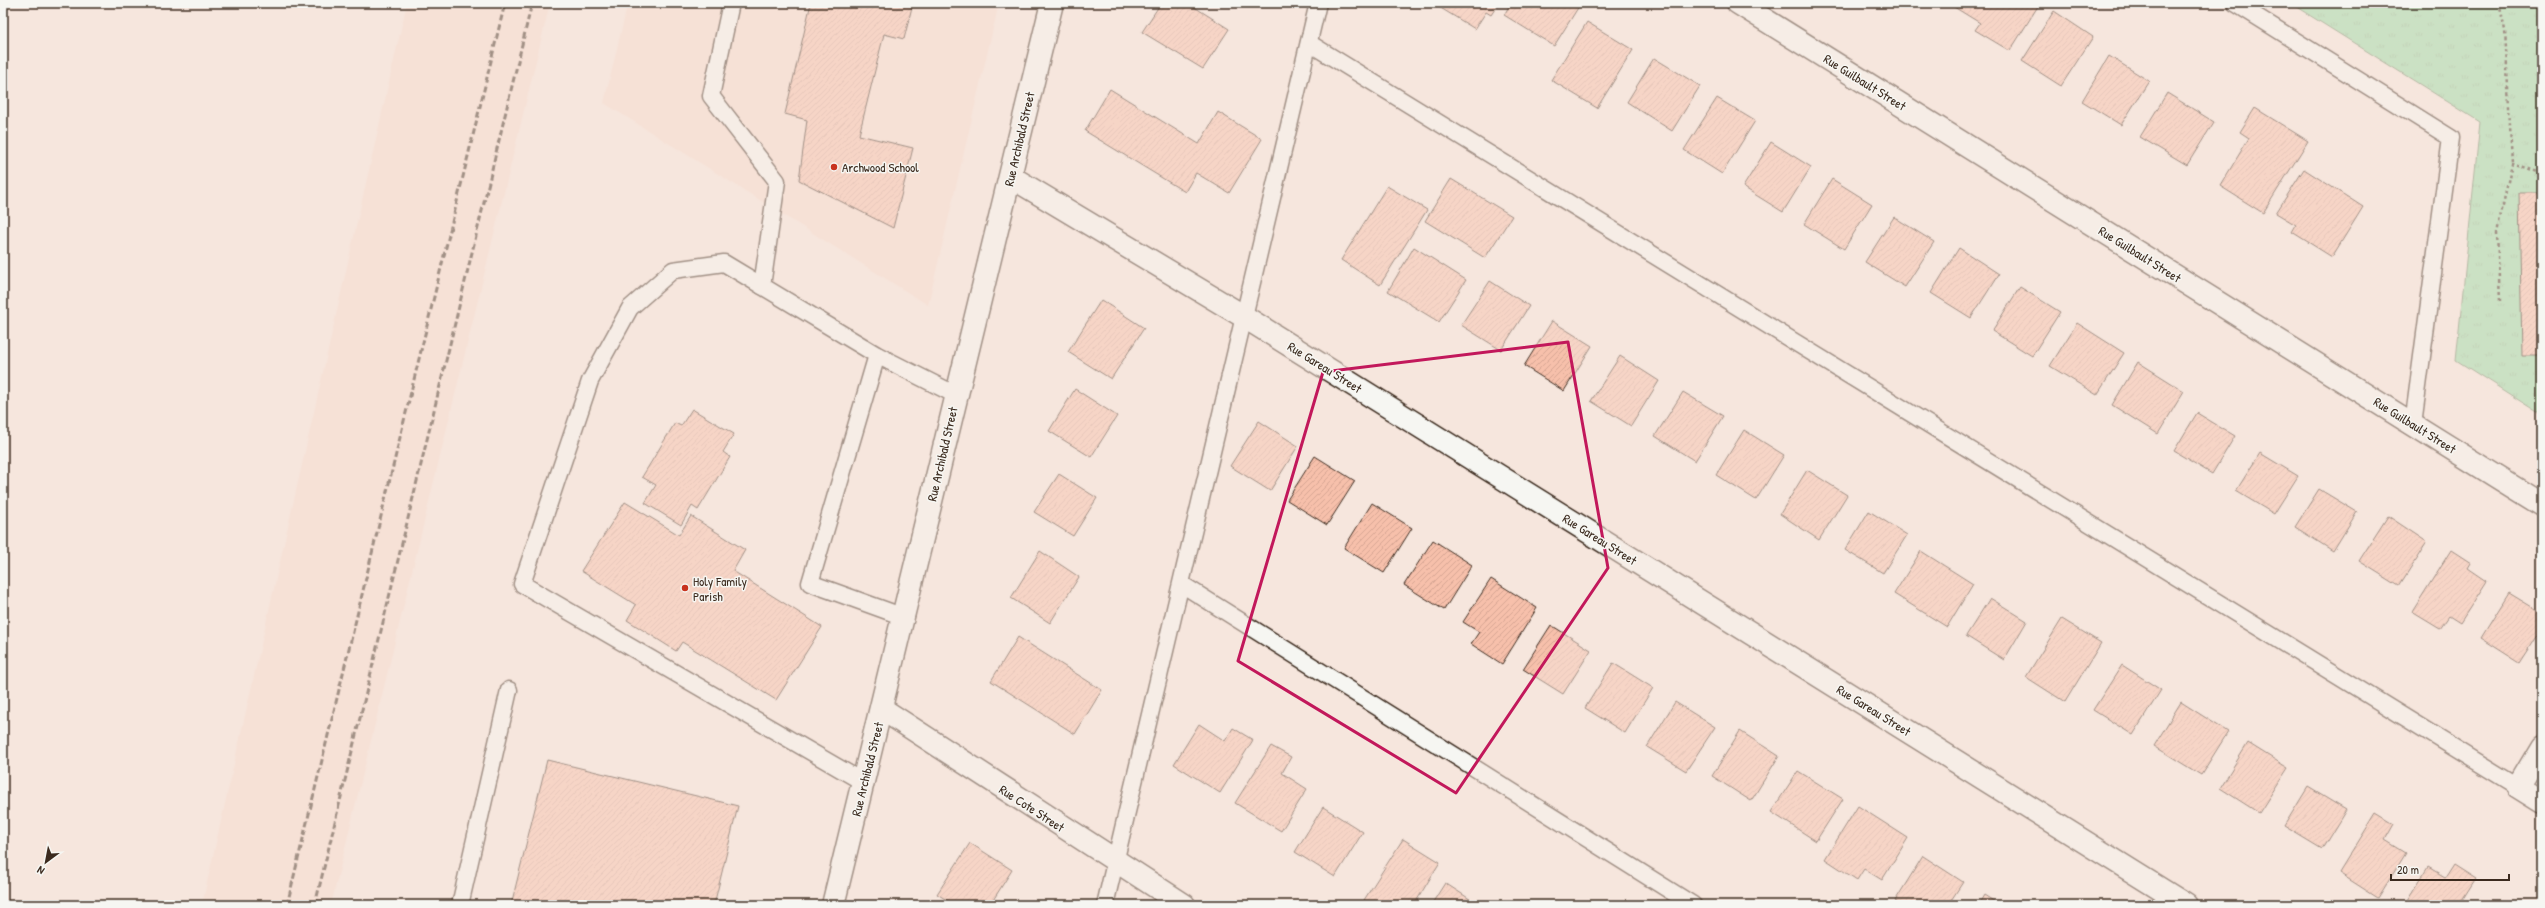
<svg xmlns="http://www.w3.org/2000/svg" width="2545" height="908" font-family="'Patrick Hand',sans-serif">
  <defs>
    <pattern id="grass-tufts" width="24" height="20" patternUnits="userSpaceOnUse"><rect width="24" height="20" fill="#98dba6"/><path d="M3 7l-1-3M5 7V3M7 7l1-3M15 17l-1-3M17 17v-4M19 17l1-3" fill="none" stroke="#84bc8e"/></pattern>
    <pattern id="building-hatch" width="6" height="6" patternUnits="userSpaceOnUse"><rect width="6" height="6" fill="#f7c0ab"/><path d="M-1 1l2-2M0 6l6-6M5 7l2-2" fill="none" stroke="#d5a593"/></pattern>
  </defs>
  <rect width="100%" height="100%" fill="#f6e6dd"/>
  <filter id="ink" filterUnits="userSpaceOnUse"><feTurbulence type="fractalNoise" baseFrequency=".025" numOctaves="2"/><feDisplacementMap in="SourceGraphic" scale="8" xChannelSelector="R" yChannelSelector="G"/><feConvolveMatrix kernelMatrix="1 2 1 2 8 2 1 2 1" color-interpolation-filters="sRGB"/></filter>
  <g filter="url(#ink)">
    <g fill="#f6dbce">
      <path d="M407,3H550L331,905H202Z"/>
      <path d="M628,3H999L928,305L604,103Z"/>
    </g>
    <path fill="url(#grass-tufts)" stroke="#6a8262" d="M2290,3H2542V415L2456,360L2480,122Z"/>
    <g fill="url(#building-hatch)" stroke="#3b2a1e">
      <path d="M811,3H913L904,39L884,34L859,135L913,148L893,228L799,180L807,120L785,114Z"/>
      <path d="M1161,3H1188L1229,29L1203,69L1142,32Z"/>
      <path d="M1442,3H1499L1491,15L1486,12L1475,29L1439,7Z"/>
      <path d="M1511,3H1581L1554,46L1504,15Z"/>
      <path d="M1956,3H2040L2010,51L1975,30L1980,23L1954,7Z"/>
      <path d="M2054,11L2093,37L2061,86L2022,61Z"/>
      <path d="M1587,22L1633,50L1597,108L1551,80Z"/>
      <path d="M2109,56L2149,81L2121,125L2082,101Z"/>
      <path d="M1654,58L1700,86L1672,131L1627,102Z"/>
      <path d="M1110,89L1199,144L1218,112L1262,139L1229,193L1196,173L1185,192L1085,131Z"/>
      <path d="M2167,93L2214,122L2187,165L2140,137Z"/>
      <path d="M1717,98L1755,121L1722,174L1684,150Z"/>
      <path d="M2255,108L2308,141L2263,213L2220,186L2249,138L2240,132Z"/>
      <path d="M1771,142L1811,167L1783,212L1743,187Z"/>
      <path d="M2304,169L2363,207L2332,257L2292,232L2296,225L2276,213Z"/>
      <path d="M1451,179L1512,216L1485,258L1425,221Z"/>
      <path d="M1832,179L1872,204L1844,249L1804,224Z"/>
      <path d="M1387,186L1427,210L1380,285L1341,260Z"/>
      <path d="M2519,192H2542V355H2522Z"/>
      <path d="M1894,217L1934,242L1905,287L1865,262Z"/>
      <path d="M1414,247L1466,280L1439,322L1388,291Z"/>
      <path d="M1959,248L1999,274L1971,318L1931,293Z"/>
      <path d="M1490,281L1529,306L1501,350L1461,325Z"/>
      <path d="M2020,287L2060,312L2032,356L1992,331Z"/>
      <path d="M1101,300L1144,328L1111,379L1068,352Z"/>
      <path d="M1552,321L1592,346L1564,391L1524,366Z"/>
      <path d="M2077,323L2124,353L2097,395L2050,366Z"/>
      <path d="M1620,356L1659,381L1631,426L1591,401Z"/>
      <path d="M2138,362L2184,391L2158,434L2112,405Z"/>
      <path d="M1075,389L1117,416L1091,457L1049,431Z"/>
      <path d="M1683,392L1723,416L1695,461L1655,436Z"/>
      <path d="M692,409L734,434L723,452L730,457L698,510L692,506L681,525L645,503L656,485L642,477L675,423L681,426Z"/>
      <path d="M2197,413L2235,436L2212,474L2174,451Z"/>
      <path d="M1259,421L1298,446L1270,491L1230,466Z"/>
      <path d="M1744,430L1784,455L1756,500L1716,475Z"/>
      <path d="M2260,453L2298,476L2274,514L2236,491Z"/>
      <path d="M1315,456L1355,481L1327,525L1287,500Z"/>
      <path d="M1807,470L1847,495L1819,540L1780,514Z"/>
      <path d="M1059,474L1097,498L1073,536L1034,512Z"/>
      <path d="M2319,489L2357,512L2333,551L2295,527Z"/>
      <path d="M625,502L679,535L691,516L745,550L733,571L822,627L776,700L682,642L676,651L627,620L636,605L581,571Z"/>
      <path d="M1372,503L1412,528L1384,573L1344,548Z"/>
      <path d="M1869,511L1907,535L1883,573L1845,550Z"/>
      <path d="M2388,516L2427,542L2399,586L2359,561Z"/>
      <path d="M1433,540L1472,565L1444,610L1404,585Z"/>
      <path d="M2451,550L2471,563L2468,568L2487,581L2460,623L2449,616L2440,629L2412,612Z"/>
      <path d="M1040,551L1079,577L1050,623L1011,598Z"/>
      <path d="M1921,551L1973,584L1947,627L1894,594Z"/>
      <path d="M1491,579L1537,608L1502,664L1471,644L1479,632L1463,622Z"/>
      <path d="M2509,593L2542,613V629L2520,663L2481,638Z"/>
      <path d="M1990,598L2027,621L2004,660L1966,636Z"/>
      <path d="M2062,619L2101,643L2065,702L2026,677Z"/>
      <path d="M1551,625L1591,650L1563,694L1523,669Z"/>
      <path d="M1018,637L1102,690L1075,734L991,681Z"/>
      <path d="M1613,663L1653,688L1625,733L1585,708Z"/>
      <path d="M2122,665L2161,690L2133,735L2093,710Z"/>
      <path d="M1675,702L1715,727L1686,771L1647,747Z"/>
      <path d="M2181,702L2228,732L2201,775L2154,746Z"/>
      <path d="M1199,724L1225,741L1233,728L1253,740L1220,793L1174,764Z"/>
      <path d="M1740,731L1779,756L1751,801L1712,776Z"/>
      <path d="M2248,743L2288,768L2259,813L2220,788Z"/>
      <path d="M1271,746L1291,757L1282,773L1307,789L1281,831L1235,803Z"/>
      <path d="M547,760L738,806L714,905H511Z"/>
      <path d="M1798,771L1843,799L1816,841L1771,812Z"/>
      <path d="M2308,787L2346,810L2322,849L2284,826Z"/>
      <path d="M1858,806L1908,838L1882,880L1864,869L1857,880L1825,859Z"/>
      <path d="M1323,807L1363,832L1335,877L1295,852Z"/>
      <path d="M2376,813L2394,824L2385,840L2406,853L2378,898L2339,873Z"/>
      <path d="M1403,839L1440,862L1414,905H1372L1364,900Z"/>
      <path d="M970,843L1012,870L990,905H955L937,894Z"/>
      <path d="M1923,856L1963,882L1948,905H1901L1895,901Z"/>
      <path d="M2454,864L2476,878L2459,905H2405L2428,868L2445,878Z"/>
      <path d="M1445,883L1479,905H1431Z"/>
      <path d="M1984,895L2000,905H1978Z"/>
    </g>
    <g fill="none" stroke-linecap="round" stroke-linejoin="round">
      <defs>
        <g id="lane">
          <path d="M731,3L711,96L777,181L762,286"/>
          <path d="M2235,3L2451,138L2413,424"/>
          <path d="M1309,43L2518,787"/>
          <path d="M877,355L810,583L904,617"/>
          <path d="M1183,585L1693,905"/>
          <path d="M863,782L522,584L590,381L630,308L673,270L724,263L877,355L956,395"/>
          <path d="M460,905L509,690"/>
          <path d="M1105,905C1178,605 1245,303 1318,3"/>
        </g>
        <g id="street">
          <path d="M1738,3L2542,505"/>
          <path d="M1011,177L1243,316L2186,905"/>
          <path d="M882,709L1184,905"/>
          <path d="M2542,747L2518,787L2542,802"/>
        </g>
        <path id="secondary" d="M833,905L1052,3"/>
      </defs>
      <use href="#lane" stroke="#3b2a1e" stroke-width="19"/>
      <use href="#street" stroke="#3b2a1e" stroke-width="25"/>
      <use href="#secondary" stroke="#3b2a1e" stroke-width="25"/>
      <g stroke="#3b2a1e" stroke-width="2.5" stroke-dasharray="3 3" stroke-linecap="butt">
        <path d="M2499,3L2505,30L2512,163"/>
        <path d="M2500,301L2497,233L2512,163L2542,174"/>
      </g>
      <use href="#lane" stroke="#f6f6f2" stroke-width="16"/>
      <use href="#street" stroke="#f6f6f2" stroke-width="22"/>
      <use href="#secondary" stroke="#f6f6f2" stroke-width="22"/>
      <g stroke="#3b2a1e" stroke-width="3" stroke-dasharray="6 3" stroke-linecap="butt">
        <path d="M287,905L505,3"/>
        <path d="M315,905L532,3"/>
      </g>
    </g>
  </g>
  <path d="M0 0H2545V908H0ZM1568,342L1608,568L1456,793L1238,661L1323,372Z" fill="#f6e6dd" fill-opacity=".55" fill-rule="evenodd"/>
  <path fill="none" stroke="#c2185b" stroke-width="3" stroke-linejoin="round" d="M1568,342L1608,568L1456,793L1238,661L1323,372Z"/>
  <g fill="#c8321e" stroke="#f6f6f2" stroke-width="1.5">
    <circle cx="834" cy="167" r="4"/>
    <circle cx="685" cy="588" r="4"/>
  </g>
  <g text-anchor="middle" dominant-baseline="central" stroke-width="3" stroke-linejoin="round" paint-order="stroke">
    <g font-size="13" fill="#3b2a1e" stroke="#f6f6f2">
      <text transform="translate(1865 82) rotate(32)">Rue Guilbault Street</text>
      <text transform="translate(1019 139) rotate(-77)">Rue Archibald Street</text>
      <text transform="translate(2140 254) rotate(32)">Rue Guilbault Street</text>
      <text transform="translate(1325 367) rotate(32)">Rue Gareau Street</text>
      <text transform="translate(2415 425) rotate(32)">Rue Guilbault Street</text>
      <text transform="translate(942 454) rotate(-77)">Rue Archibald Street</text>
      <text transform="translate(1600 539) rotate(32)">Rue Gareau Street</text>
      <text transform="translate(1874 710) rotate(32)">Rue Gareau Street</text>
      <text transform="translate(867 769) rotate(-76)">Rue Archibald Street</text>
      <text transform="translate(1032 808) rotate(33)">Rue Cote Street</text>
    </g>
    <g font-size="13" fill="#3b2a1e" stroke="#f6f6f2" text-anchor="start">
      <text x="842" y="167">Archwood School</text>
      <text x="693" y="581">Holy Family<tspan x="693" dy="15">Parish</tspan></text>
    </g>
  </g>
  <rect width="2545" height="908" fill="none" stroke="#f6f6f2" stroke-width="16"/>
  <rect x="8" y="8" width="2529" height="892" fill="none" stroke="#3b2a1e" stroke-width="1.5" filter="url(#ink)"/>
  <g transform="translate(46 862) rotate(212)" stroke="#f6f6f2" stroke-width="3" paint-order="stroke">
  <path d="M0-3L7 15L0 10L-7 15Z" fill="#3b2a1e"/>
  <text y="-6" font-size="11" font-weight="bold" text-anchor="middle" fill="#3b2a1e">N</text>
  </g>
  <path d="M2391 874v6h118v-6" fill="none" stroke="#3b2a1e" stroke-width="2"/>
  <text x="2397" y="874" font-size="12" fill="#3b2a1e" stroke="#f6f6f2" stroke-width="3" paint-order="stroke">20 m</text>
</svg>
